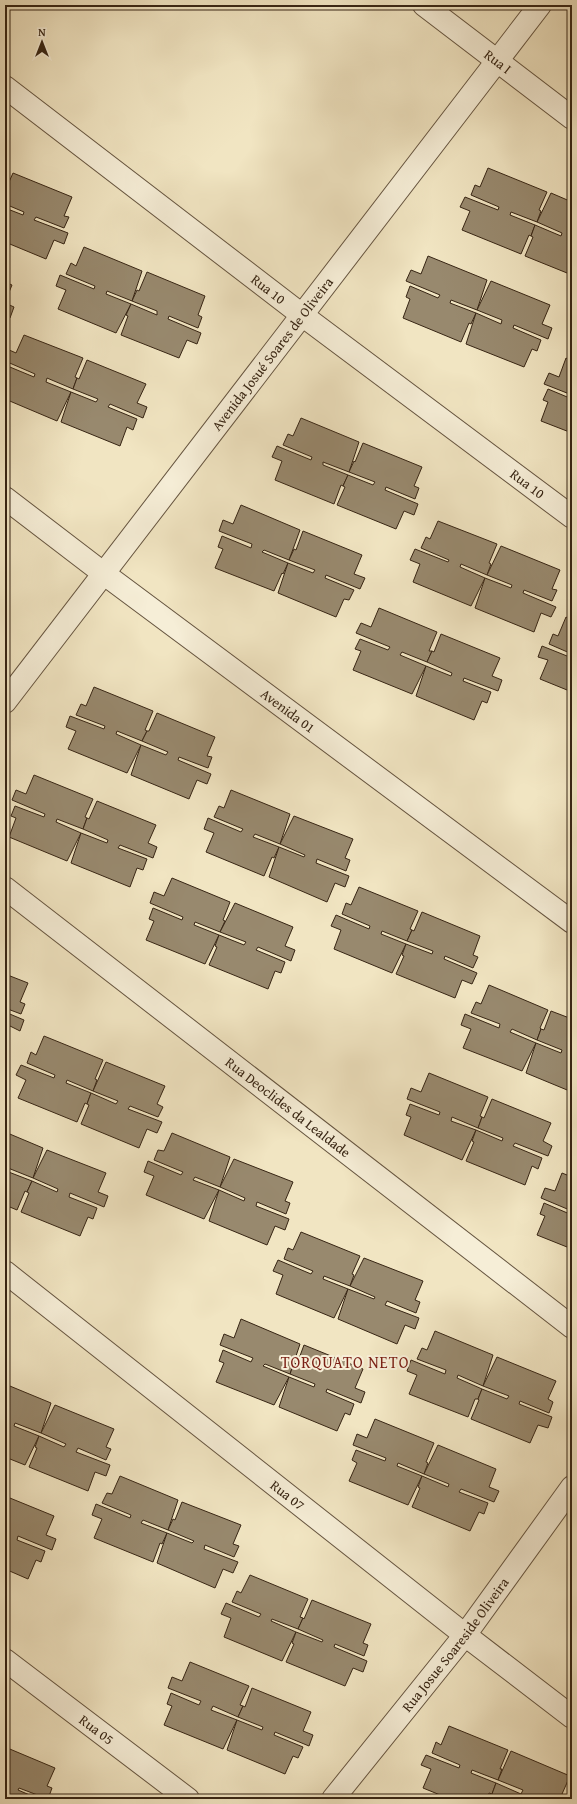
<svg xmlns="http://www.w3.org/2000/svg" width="577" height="1804" font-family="'Gentium Book Plus',serif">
  <rect width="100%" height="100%" fill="#f1e5c2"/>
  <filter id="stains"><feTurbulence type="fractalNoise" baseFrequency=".005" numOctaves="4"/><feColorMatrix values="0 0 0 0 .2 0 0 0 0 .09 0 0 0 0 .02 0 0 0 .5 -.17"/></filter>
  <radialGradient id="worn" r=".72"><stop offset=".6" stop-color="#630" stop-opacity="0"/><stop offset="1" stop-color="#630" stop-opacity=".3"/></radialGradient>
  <g fill="#98896e" stroke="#372514">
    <path d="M488,168L547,192L539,210L541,211L537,222L511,212L510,215L535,225L531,236L529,235L521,254L462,230L470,211L460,207L465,197L498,210L499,207L471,195L475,185L480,187Z"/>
    <path d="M13,173L72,197L64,216L69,217L64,228L36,217L34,220L68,233L64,244L54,240L46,259L5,242V208L23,215L24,212L5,204V191Z"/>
    <path d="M551,193L572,202V275L525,256L533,237L531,236L535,225L561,236L562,233L537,222Z"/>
    <path d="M84,247L142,271L132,301L107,291L106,294L131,304L116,333L58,309L66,290L56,286L60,275L94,289L95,286L66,274L71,263L76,266Z"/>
    <path d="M428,256L487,280L477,310L451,300L450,303L476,313L471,324L469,323L461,342L403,318L410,299L406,297L410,286L438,298L440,295L406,281L411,270L421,274Z"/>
    <path d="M147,272L205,296L198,315L202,317L198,328L169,316L168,319L201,333L197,344L187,340L179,358L121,335L128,316L126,315L131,304L157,315V311L132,301L137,290L139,291Z"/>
    <path d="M491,281L550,305L542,324L552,328L548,339L514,325L513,328L541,340L537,351L532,349L524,367L466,344L476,313L501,324L502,320L477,310Z"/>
    <path d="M5,282L12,285L5,302Z"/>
    <path d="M5,303L14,307L10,318L5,316Z"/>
    <path d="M24,335L83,358L75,377L77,378L73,389L47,378L46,382L71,392L57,421L5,399V365L34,377L35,374L5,361L7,349L16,353Z"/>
    <path d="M566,358L572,361V395L544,384L549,373L559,377Z"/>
    <path d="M87,360L146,384L137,403L147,407L143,418L110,404L108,407L137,419L133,430L127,427L120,446L61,422L71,392L96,402L98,399L73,389L77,378L79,379Z"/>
    <path d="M548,389L572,399V433L541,421L548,402L543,400Z"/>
    <path d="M301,418L359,442L349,472L323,462V465L348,475L343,486L341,485L334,504L275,480L282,461L272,457L277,446L311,460L312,457L283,445L288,434L293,436Z"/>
    <path d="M363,443L422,467L414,486L419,488L415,499L386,487L385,490L418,504L414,515L404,511L396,529L337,505L345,487L343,486L348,475L373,485L375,482L349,472L354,461L355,462Z"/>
    <path d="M241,505L300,530L289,560L264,550L262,552L288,563L283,574L282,573L274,591L215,568L223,549L218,547L222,536L251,548L252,544L219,531L223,520L233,524Z"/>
    <path d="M438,521L497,544L489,563L491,564L487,575L461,564L460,567L485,578L471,606L413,582L420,564L410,560L415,549L448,562L449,560L421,548L426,537L430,539Z"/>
    <path d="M303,531L362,555L354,574L365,578L360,589L326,575L325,578L354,590L349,600L344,599L336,617L278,593L288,563L313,573L315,570L289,560L294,549L296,550Z"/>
    <path d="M501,546L560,570L552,589L557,590L552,601L524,590L523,593L556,607L551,617L541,613L534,632L475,608L485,578L511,588L512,585L487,575Z"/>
    <path d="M379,608L437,632L429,651H432L427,662L402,652L400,655L426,666L412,694L353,670L361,651L355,649L360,639L388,650L390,647L356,633L361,623L371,627Z"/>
    <path d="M566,617L572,620V654L549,644L553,634L558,636Z"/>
    <path d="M441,634L500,658L492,676L502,680L498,691L464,678L463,681L491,692L487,703L482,701L474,720L416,696L426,666L451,676L452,673L427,662L432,651L434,652Z"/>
    <path d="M542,646L572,658V692L540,679L548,660L538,657Z"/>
    <path d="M94,687L153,711L145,730L147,731L142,741L117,731L116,734L141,745L127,773L68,749L76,731L66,727L70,716L104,729L105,726L76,715L81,704L86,706Z"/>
    <path d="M157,713L215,737L207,756L212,757L208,768L179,757L178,760L211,774L207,784L197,780L189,799L131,775L141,745L166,755L168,752L142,741L147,731H149Z"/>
    <path d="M34,775L93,799L85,817L87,818L83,829L57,819L56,822L81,833L67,861L9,837L16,818L11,816L15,806L44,817L45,814L12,800L16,790L26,794Z"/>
    <path d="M231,790L290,814L280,844L255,834L253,837L279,847L274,858L272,857L264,876L206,852L214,833L204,829L208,818L241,832L243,829L214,817L219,806L224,808Z"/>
    <path d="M97,801L156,825L148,843L157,847L153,858L120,845L118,848L147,859L143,870L137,868L130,887L71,863L81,833L107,843L108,840L83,829L87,818L89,819Z"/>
    <path d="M294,816L353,839L345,858L350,860L346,871L317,859L316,863L349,876L345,887L335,883L327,902L269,877L279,847L304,857L305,855L280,844Z"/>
    <path d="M172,878L230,902L223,920L225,921L220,932L195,922L194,925L219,935L205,964L146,940L154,921L149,919L153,908L182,920L183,917L150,903L154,892L164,896Z"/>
    <path d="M359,887L418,911L410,929L412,930L407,941L382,931L381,934L406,944L392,973L334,949L341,930L331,926L336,915L369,929L370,926L342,914L346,903L351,905Z"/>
    <path d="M235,903L293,927L285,946L295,950L291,961L258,947L256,950L285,962L281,973L275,971L268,989L209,965L217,947L215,946L219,935L244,945L246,942L220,932Z"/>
    <path d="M422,912L480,936L473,955L478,957L473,968L445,956L444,959L477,973L472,984L462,980L455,998L396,974L404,956L402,955L406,944L432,954L433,951L407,941L412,930L414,931Z"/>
    <path d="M5,974L28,983L20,1002L25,1004L21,1014L5,1008Z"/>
    <path d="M489,985L548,1010L540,1028L541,1029L537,1040L512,1029L510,1032L536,1043L522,1071L463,1048L471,1029L461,1025L465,1014L499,1028L500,1024L471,1013L476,1002L481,1004Z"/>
    <path d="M551,1011L572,1019V1092L526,1073L536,1043L561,1053L562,1050L537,1040L541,1029L544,1030Z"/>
    <path d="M5,1012L24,1020L20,1031L10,1026L5,1038Z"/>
    <path d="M44,1036L103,1060L95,1079L97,1080L93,1091L67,1080L66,1083L91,1093L87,1104L85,1103L77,1122L18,1098L26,1080L16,1075L21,1065L54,1078L55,1075L27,1063L31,1052L36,1055Z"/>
    <path d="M106,1062L165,1086L157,1104L163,1107L158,1117L130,1106L128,1109L162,1122L157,1133L147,1129L139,1148L81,1124L89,1105L87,1104L91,1093L116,1104L118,1101L93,1091Z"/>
    <path d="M429,1073L488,1097L480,1116L482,1117L478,1128L452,1117L451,1121L476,1130L462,1160L404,1135L411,1117L406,1115L410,1104L439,1115L440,1112L407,1099L411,1088L421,1092Z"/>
    <path d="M492,1099L551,1123L543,1141L552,1146L548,1156L515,1143L513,1146L542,1158L538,1169L532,1166L525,1185L466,1161L474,1142L472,1141L476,1130L502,1141L503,1138L478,1128L482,1117L484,1118Z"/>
    <path d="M5,1132L43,1148L33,1178L8,1168L6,1171L32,1181L27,1192L25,1191L17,1210L5,1205Z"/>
    <path d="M172,1133L230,1157L220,1187L195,1177L193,1180L219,1190L204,1219L146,1195L154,1176L144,1172L148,1161L181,1175L183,1172L154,1160L158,1150L164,1151Z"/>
    <path d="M47,1150L106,1173L98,1192L108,1196L104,1207L70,1193L69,1197L97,1208L93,1219L88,1217L80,1236L21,1212L29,1193L27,1192L32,1181L57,1192L58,1189L33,1178Z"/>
    <path d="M234,1159L293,1182L285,1201L290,1203L286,1214L257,1202L256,1206L289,1219L285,1230L275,1226L267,1245L209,1221L219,1190L244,1201L245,1198L220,1187Z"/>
    <path d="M562,1173L572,1177V1211L541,1198L545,1188L555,1191Z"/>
    <path d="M544,1203L572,1215V1249L537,1235L545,1216L540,1214Z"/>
    <path d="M301,1232L360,1256L352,1274L354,1275L350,1286L324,1276L323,1279L348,1289L334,1318L276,1294L283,1275L273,1271L278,1260L311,1274L313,1271L284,1259L288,1248L293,1250Z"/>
    <path d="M364,1258L423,1281L415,1300L420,1302L416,1313L387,1301L385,1305L419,1318L415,1329L405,1325L397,1344L338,1319L348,1289L374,1299L375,1297L350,1286Z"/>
    <path d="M241,1319L300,1344L290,1374L265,1364L263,1366L289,1377L274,1405L216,1382L224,1363L219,1361L223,1350L251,1362L253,1358L220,1345L224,1334L234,1338Z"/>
    <path d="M435,1331L493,1355L483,1386L458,1375L457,1378L482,1389L478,1399H475L468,1417L409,1394L417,1375L407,1371L411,1360L445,1374L446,1370L417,1359L422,1348L427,1350Z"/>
    <path d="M304,1345L363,1369L355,1388L365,1392L361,1403L327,1389L326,1392L354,1404L350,1415L345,1413L337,1431L279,1407L289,1377L314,1387L315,1384L290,1374L294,1363L297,1364Z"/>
    <path d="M497,1357L556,1381L548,1399L553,1402L549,1413L520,1401L519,1404L552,1417L548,1428L538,1425L530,1443L471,1419L479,1400L478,1399L482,1389L507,1399L509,1396L483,1386Z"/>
    <path d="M5,1384L51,1403L41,1433L15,1423L14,1426L39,1436L25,1465L5,1457Z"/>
    <path d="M55,1405L114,1429L106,1447L111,1449L106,1460L78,1448L76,1452L110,1465L106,1476L95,1472L88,1491L29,1467L37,1448L35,1447L39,1436L64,1447L66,1444L41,1433Z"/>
    <path d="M375,1419L434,1443L426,1462L428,1463L424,1474L398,1463L397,1466L422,1476L408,1505L349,1481L357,1463L352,1460L356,1450L385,1461L386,1458L353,1445L357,1434L367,1438Z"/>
    <path d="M438,1445L496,1469L489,1487L499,1491L494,1502L461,1489L459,1492L488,1503L484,1514L479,1512L470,1531L412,1507L420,1488L418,1487L422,1476L448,1487L449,1484L424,1474Z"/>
    <path d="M120,1476L178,1500L168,1530L143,1520L141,1523L167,1533L162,1544L160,1543L153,1562L94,1538L102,1519L92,1515L96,1504L130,1518L131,1515L102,1503L107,1493L112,1494Z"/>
    <path d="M5,1496L54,1516L46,1535L56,1539L52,1550L18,1536L17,1540L45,1551L41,1562L36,1560L28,1579L5,1569Z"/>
    <path d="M182,1502L241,1525L233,1544L239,1546L234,1557L205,1545L204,1549L238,1562L233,1573L223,1569L215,1588L157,1563L167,1533L192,1543L194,1541L168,1530L173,1519L175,1520Z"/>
    <path d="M250,1575L308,1599L300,1617L303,1618L298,1629L272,1619L271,1621L296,1632L282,1661L224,1637L231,1618L221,1614L226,1603L259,1617L261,1614L232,1602L237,1591L241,1593Z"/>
    <path d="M312,1600L371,1624L363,1643L368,1645L364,1656L335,1644L334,1647L367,1661L363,1672L353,1668L345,1686L286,1662L294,1644L292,1643L296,1632L322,1642L323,1640L298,1629L303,1618L304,1619Z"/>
    <path d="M190,1662L249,1686L240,1705L243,1706L238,1717L213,1706L211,1710L237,1720L223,1749L164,1725L172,1706L167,1704L171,1693L199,1705L201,1701L168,1688L172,1677L182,1681Z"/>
    <path d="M252,1688L311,1712L303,1731L313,1735L309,1746L275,1732L274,1735L303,1747L298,1758L293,1756L285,1774L227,1750L237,1720L262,1730L263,1727L238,1717L243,1706L245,1707Z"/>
    <path d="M449,1726L508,1750L500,1769H502L498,1780L472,1770L471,1773L496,1783L492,1794L489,1793L487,1799H450L423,1788L431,1769L421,1765L426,1755L459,1768L460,1765L432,1753L436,1742L441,1745Z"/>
    <path d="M5,1747L55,1768L47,1786L52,1788L48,1799L19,1788L18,1790L39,1799H5V1785L7,1782L5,1781Z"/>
    <path d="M511,1751L570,1776L562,1794L568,1796L567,1799H543L535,1796V1799H492L494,1795L492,1794L496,1783L521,1794L523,1790L498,1780Z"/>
  </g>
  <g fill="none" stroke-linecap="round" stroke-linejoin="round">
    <defs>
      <g id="street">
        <path id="s1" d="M424,5L572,118"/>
        <path id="s2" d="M5,87L302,315L572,517"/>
        <path id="s3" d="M5,498L103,573L572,922"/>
        <path id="s4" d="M5,702L540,5"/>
        <path id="s5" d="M5,888L572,1327"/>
        <path id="s6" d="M5,1272L465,1635L572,1717"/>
        <path id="s7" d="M5,1660L188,1799"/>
        <path id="s8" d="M333,1799L465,1635L572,1487"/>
      </g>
    </defs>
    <use href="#street" stroke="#665540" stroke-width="24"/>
    <use href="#street" stroke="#f6eed7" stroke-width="22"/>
  </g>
  <g text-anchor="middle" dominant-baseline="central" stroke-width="4" stroke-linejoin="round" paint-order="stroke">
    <g font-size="14" fill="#372514" stroke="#f6eed7">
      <text stroke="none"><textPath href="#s1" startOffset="93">Rua I</textPath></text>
      <text stroke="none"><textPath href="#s2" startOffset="332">Rua 10</textPath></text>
      <text stroke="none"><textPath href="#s4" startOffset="439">Avenida Josué Soares de Oliveira</textPath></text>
      <text stroke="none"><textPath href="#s2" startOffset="656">Rua 10</textPath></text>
      <text stroke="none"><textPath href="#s3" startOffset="354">Avenida 01</textPath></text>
      <text stroke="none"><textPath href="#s5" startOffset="358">Rua Deoclides da Lealdade</textPath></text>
      <text stroke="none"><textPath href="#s6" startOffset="360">Rua 07</textPath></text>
      <text stroke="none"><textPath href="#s8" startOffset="197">Rua Josue Soareside Oliveira</textPath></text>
      <text stroke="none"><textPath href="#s7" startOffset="115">Rua 05</textPath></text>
    </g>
    <g font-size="16" letter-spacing="1" fill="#7a1f14" stroke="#f6eed7">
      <text x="345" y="1362">TORQUATO NETO</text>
    </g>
  </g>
  <rect width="577" height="1804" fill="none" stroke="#f1e5c2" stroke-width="20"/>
  <rect x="6" y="6" width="565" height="1792" fill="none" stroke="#372514" stroke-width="2"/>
  <rect x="10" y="10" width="557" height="1784" fill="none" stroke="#372514"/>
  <g transform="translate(42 42)" stroke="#f6eed7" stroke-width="3" paint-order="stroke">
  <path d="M0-3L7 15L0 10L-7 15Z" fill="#372514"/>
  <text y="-6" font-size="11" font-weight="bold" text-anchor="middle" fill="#372514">N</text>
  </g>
  <rect width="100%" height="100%" filter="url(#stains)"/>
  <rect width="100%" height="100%" fill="url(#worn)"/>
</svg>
